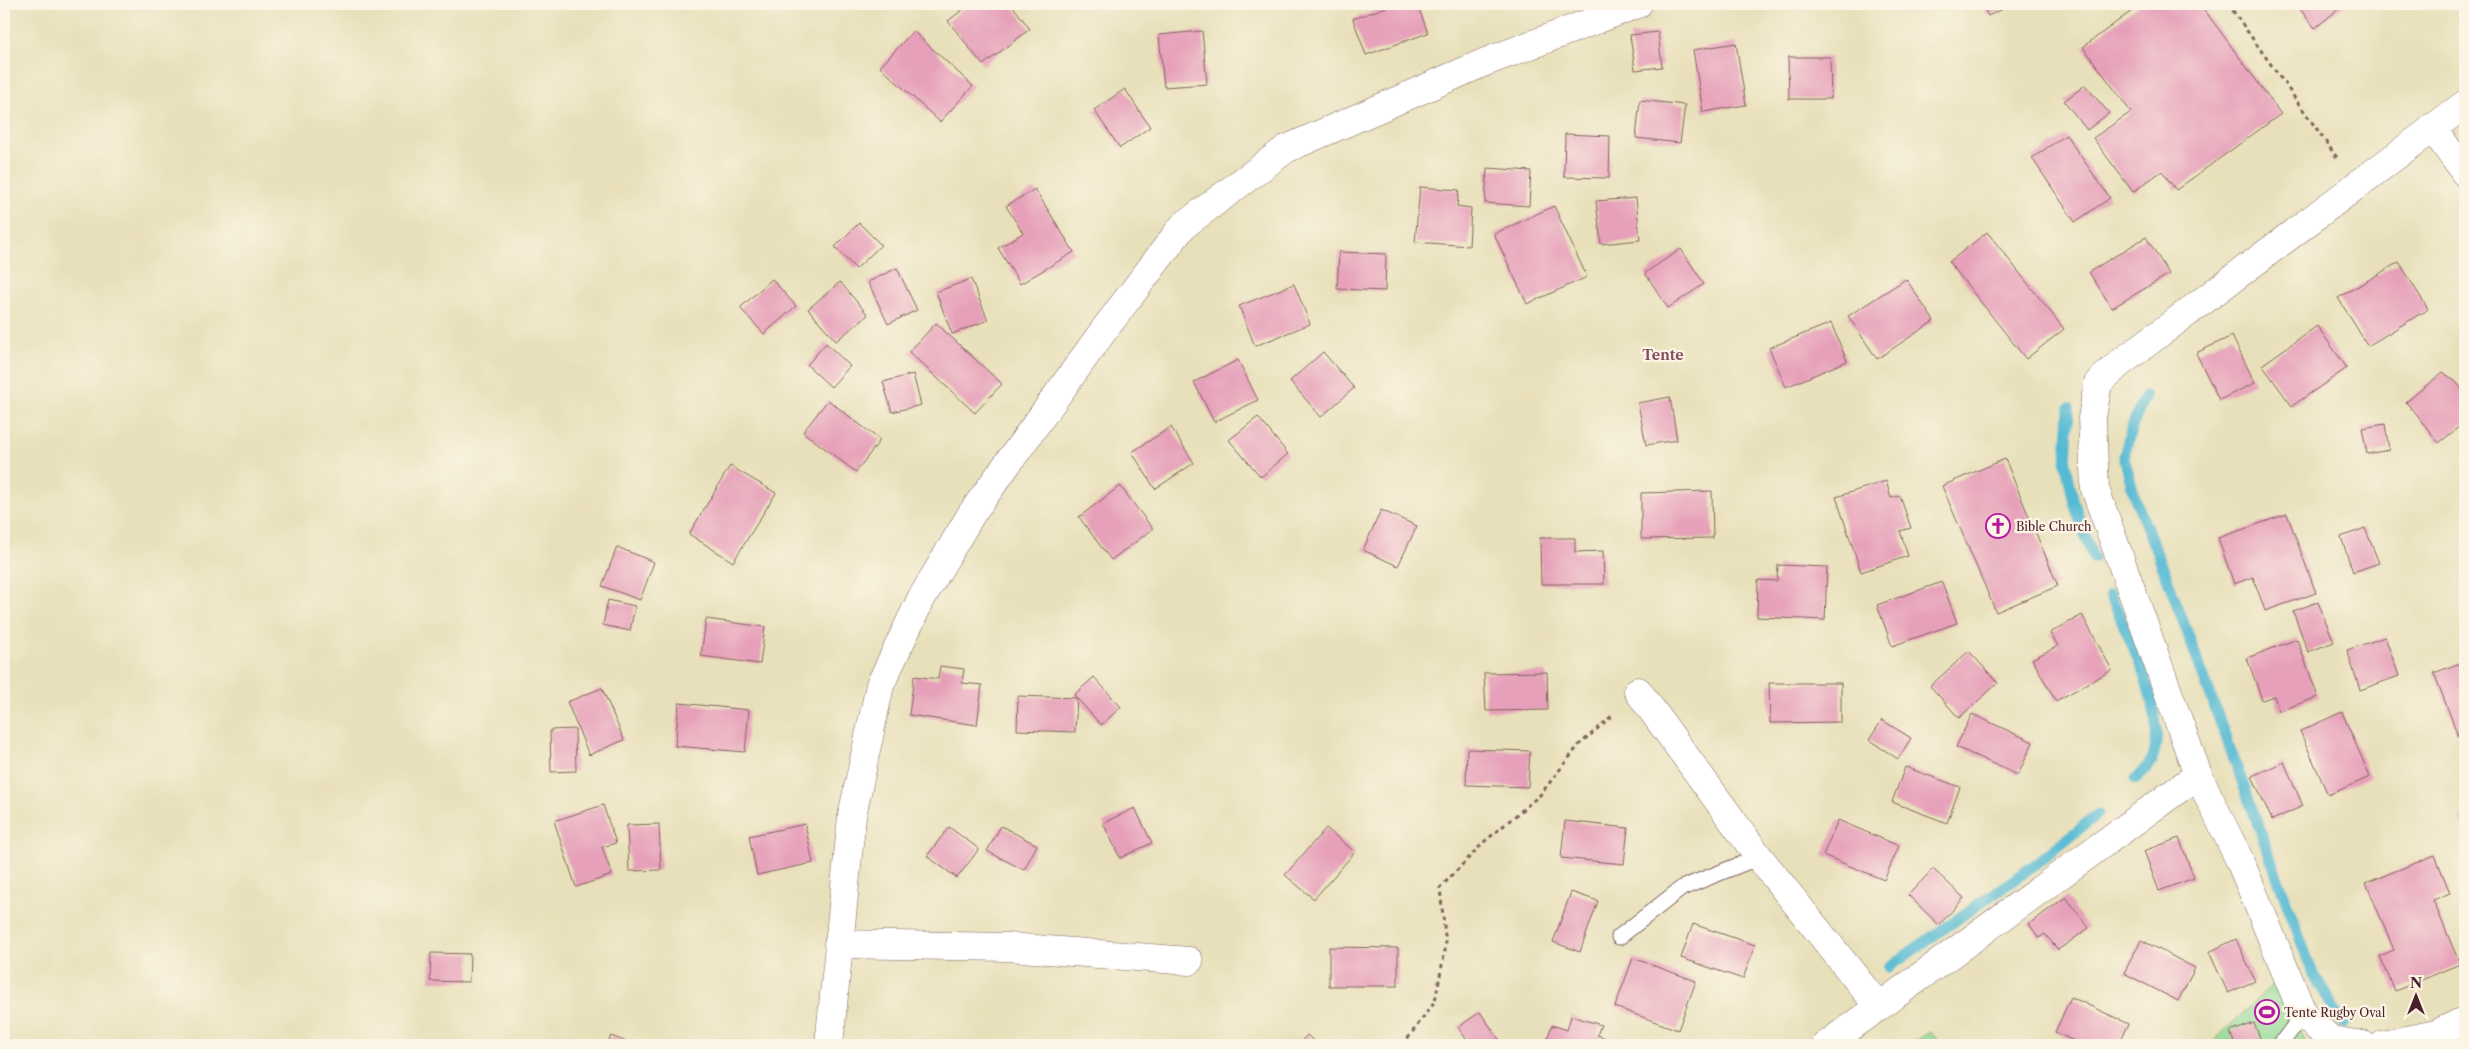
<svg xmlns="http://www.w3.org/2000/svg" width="2469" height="1049" font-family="'Libre Caslon Text',serif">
  <rect width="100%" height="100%" fill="#fcf5e5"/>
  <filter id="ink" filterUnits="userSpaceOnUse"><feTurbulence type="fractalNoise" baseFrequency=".02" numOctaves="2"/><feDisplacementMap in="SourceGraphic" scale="10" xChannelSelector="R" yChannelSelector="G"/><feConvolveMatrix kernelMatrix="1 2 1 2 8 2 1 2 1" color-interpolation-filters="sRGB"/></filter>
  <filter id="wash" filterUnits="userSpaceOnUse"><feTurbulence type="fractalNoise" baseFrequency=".0096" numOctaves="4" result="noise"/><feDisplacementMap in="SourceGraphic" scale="20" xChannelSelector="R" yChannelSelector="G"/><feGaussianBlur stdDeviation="1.12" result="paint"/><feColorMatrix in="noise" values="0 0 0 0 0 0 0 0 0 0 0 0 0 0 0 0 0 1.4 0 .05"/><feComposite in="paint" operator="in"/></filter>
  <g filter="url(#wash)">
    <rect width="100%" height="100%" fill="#e8e0ba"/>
    <g fill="#90d995" stroke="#6d7c60">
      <path d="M2274,983L2307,1045H2205L2214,1041Z"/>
      <path d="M1930,1032L1943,1045H1909Z"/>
    </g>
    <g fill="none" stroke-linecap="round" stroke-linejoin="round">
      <g stroke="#55bad3" stroke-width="11">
        <path d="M2145,396L2131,429L2124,457L2136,501L2169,583L2313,974L2343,1023"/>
        <path d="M2069,408L2066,464L2074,503L2093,558"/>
        <path d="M2110,595C2127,633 2176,727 2148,766C2145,771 2139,775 2135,779"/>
        <path d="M1889,967L2033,866L2098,814"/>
      </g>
    </g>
    <g id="blocks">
      <g fill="#e6a0b9">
        <path d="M970,4H1011L1030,29L983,65L948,21Z"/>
        <path d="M1395,4H1417L1428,33L1366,55L1353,19Z"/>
        <path d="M1982,4H2013L1988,16Z"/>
        <path d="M2141,4H2200L2281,114L2176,190L2162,171L2133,192L2093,138L2131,112L2083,47Z"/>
        <path d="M2296,4H2345L2315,28Z"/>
        <path d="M913,31L973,86L940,122L880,67Z"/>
        <path d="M1202,31L1207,84L1164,87L1159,35Z"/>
        <path d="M1658,32L1662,67L1635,70L1630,35Z"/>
        <path d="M1736,43L1746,105L1703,112L1693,50Z"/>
        <path d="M1788,57H1830L1831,99H1789Z"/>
        <path d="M2085,85L2109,113L2087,130L2064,101Z"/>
        <path d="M1125,89L1150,127L1120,148L1094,110Z"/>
        <path d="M1640,100L1685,105L1680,143L1636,138Z"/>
        <path d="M1565,134L1610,136L1609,178L1564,177Z"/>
        <path d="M2066,135L2110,198L2075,222L2032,158Z"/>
        <path d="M1487,168L1531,171L1529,206L1485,203Z"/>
        <path d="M1420,187L1459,190L1457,206L1471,208L1469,246L1415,242Z"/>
        <path d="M1035,189L1074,252L1020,284L998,248L1023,233L1006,206Z"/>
        <path d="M1636,198L1640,240L1601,244L1596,201Z"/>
        <path d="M1554,206L1587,277L1527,304L1494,234Z"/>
        <path d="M859,223L881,245L856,269L835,247Z"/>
        <path d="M1987,232L2064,329L2026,359L1949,262Z"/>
        <path d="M2146,237L2169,274L2112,308L2089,272Z"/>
        <path d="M1681,249L1704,284L1668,308L1645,273Z"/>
        <path d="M1339,252L1386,254L1385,291L1337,289Z"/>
        <path d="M2399,262L2428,309L2368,346L2338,298Z"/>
        <path d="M897,268L917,310L888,324L868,282Z"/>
        <path d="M772,279L796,306L764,334L740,308Z"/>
        <path d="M971,279L988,320L952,334L936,292Z"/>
        <path d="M1906,279L1934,321L1877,359L1848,316Z"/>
        <path d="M840,282L868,315L836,341L808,309Z"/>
        <path d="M1294,284L1310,324L1255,346L1239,306Z"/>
        <path d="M936,323L1002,384L975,413L909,352Z"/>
        <path d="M1831,323L1847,361L1786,387L1769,348Z"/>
        <path d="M2317,326L2347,368L2292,406L2262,365Z"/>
        <path d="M2232,336L2255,383L2219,400L2196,353Z"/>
        <path d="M826,343L850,366L831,387L807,365Z"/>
        <path d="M1323,352L1354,388L1321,417L1290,381Z"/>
        <path d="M1238,360L1258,400L1214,422L1194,382Z"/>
        <path d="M2443,372L2456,382L2465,393V422L2439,443L2406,402Z"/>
        <path d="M913,374L921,405L892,412L883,382Z"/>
        <path d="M1670,397L1677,440L1646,445L1638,403Z"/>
        <path d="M828,400L880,440L856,472L803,432Z"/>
        <path d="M1258,417L1288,454L1261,477L1229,440Z"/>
        <path d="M2385,424L2389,450L2367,454L2362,428Z"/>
        <path d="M1171,427L1194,463L1155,489L1132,452Z"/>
        <path d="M2005,459L2058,586L1996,612L1942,486Z"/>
        <path d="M730,466L776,493L733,562L689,534Z"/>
        <path d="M1886,481L1891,498L1900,496L1911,528L1900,531L1908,556L1861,572L1836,497Z"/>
        <path d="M1120,486L1153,529L1111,560L1079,517Z"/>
        <path d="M1712,491L1713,538L1641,539V493Z"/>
        <path d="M1381,510L1417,526L1398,566L1363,550Z"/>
        <path d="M2287,514L2316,593L2265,611L2253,577L2234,584L2218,538Z"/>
        <path d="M2365,528L2379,563L2353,572L2341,537Z"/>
        <path d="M1540,538H1575V552L1603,551L1604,584H1541Z"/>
        <path d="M617,547L654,562L640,600L602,586Z"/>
        <path d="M1778,565L1827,567L1825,620L1757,617L1758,580L1777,581Z"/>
        <path d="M1942,582L1957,623L1892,646L1877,605Z"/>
        <path d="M608,600L635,606L630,631L603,625Z"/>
        <path d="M2318,602L2334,642L2308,652L2293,611Z"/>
        <path d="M2082,615L2112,670L2056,701L2032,659L2058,646L2050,633Z"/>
        <path d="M706,619L765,627L760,664L701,656Z"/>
        <path d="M2385,637L2399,676L2360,690L2347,650Z"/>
        <path d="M2297,639L2318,697L2279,711L2274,696L2262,700L2247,658Z"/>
        <path d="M1969,651L1998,683L1959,718L1930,686Z"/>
        <path d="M2465,661V736L2459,738L2434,673Z"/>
        <path d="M940,666L964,669L962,683L982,685L977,725L909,715L914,676L938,679Z"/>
        <path d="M1547,672L1548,710L1486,711L1484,673Z"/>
        <path d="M1094,677L1121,707L1101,725L1074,695Z"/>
        <path d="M1769,683H1841V722L1770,723Z"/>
        <path d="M602,688L624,740L589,755L567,702Z"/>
        <path d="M1018,696L1077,698L1075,732L1017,730Z"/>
        <path d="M679,703L749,710L745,752L675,746Z"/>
        <path d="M2342,712L2370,777L2328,795L2300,731Z"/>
        <path d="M1972,714L2033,742L2018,775L1956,747Z"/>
        <path d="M1882,720L1911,738L1898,759L1869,740Z"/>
        <path d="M575,729L576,771L551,772L550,730Z"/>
        <path d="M1467,749L1530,751L1528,787L1466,785Z"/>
        <path d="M2284,762L2303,806L2272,820L2252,776Z"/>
        <path d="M1905,767L1960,787L1947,823L1892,802Z"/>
        <path d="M603,805L616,843L602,847L612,875L576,887L554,821Z"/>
        <path d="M1135,808L1152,843L1120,858L1103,823Z"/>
        <path d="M2465,815V836L2460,817Z"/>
        <path d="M1838,820L1899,846L1884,880L1823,855Z"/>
        <path d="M1565,821L1628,828L1624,864L1561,858Z"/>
        <path d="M659,824L661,870L629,871L627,825Z"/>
        <path d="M805,824L813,863L757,875L749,836Z"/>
        <path d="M1001,826L1037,845L1024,870L987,851Z"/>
        <path d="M949,827L979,849L957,878L927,856Z"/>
        <path d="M1326,828L1355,852L1314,899L1285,875Z"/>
        <path d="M2179,838L2194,878L2159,891L2144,851Z"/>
        <path d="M2435,855L2450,893L2433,900L2460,964L2395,991L2380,956L2394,950L2366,883Z"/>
        <path d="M1933,869L1964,898L1939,925L1908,895Z"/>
        <path d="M1571,892L1598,901L1580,952L1553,942Z"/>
        <path d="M2066,897L2089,928L2058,950L2045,934L2039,938L2029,924Z"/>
        <path d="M1693,924L1755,945L1743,979L1681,958Z"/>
        <path d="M2236,939L2255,981L2228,993L2209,952Z"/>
        <path d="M2141,940L2195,968L2178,1001L2124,973Z"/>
        <path d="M1329,947L1398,948V986H1329Z"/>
        <path d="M431,953L470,954L469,982L430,981Z"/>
        <path d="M1633,958L1696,981L1678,1030L1615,1007Z"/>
        <path d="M2071,997L2129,1024L2118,1045H2082L2055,1032Z"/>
        <path d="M1480,1012L1503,1045H1470L1458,1027Z"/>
        <path d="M1571,1016L1601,1025L1597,1035L1627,1045H1545L1552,1025L1567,1030Z"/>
        <path d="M2254,1023L2262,1043L2235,1045L2230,1032Z"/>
        <path d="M1307,1035L1318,1045H1298Z"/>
        <path d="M611,1036L635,1045H607Z"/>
      </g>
    </g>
  </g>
  <g filter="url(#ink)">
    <use href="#blocks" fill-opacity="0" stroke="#81635d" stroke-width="1"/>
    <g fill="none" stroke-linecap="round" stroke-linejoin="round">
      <defs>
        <g id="service">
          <path d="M1619,937L1682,888L1759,857"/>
          <path d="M2280,1045L2303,1014"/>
        </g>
        <g id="minor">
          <path d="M2432,127L2465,173"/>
          <path d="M1638,691L1759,857L1879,1007"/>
          <path d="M838,944L1008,947L1189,961"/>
          <path d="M829,1045L852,816L880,685L921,599L972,513L1104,330L1183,226L1286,149L1483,63L1638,4"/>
          <path d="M1826,1045L2198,775"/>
          <path d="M2363,1045L2331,1040L2303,1014L2240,861L2198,775L2095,489L2092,418L2098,383L2119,364L2465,104"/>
          <path d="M2383,1045L2436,1034L2465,1020"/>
        </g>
      </defs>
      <use href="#service" stroke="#81635d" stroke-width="17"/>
      <use href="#minor" stroke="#81635d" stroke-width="29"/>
      <g stroke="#81635d" stroke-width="3" stroke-dasharray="4 4" stroke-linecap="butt">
        <path d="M2228,4L2338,159"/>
        <path d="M1403,1045L1435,1001L1446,945L1440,888L1484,842L1540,795L1579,745L1614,714"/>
      </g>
      <use href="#service" stroke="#fff" stroke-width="15"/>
      <use href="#minor" stroke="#fff" stroke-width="28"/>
    </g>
  </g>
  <defs>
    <symbol id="church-ring" viewBox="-11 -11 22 22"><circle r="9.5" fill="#fcf5e5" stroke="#b5179e" stroke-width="1.5"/><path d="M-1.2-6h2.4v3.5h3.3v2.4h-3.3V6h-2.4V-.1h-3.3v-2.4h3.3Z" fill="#b5179e"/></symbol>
    <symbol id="stadium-ring" viewBox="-11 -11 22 22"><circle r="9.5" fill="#fcf5e5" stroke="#b5179e" stroke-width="1.5"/><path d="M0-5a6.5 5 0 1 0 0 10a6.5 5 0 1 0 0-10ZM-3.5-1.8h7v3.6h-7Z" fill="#b5179e"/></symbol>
  </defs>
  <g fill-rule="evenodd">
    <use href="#church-ring" x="1984" y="512" width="28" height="28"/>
    <use href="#stadium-ring" x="2253" y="998" width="28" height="28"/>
  </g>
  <g text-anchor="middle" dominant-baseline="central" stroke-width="4.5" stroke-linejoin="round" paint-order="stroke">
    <g font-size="12" fill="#4a1f2b" stroke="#fcf5e5" text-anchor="start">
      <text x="2016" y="526">Bible Church</text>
      <text x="2284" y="1012">Tente Rugby Oval</text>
    </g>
    <g font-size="14" font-weight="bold" fill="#814c5d" stroke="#fcf5e5">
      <text x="1663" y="355">Tente</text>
    </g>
  </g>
  <rect width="2469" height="1049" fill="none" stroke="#fcf5e5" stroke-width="20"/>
  <g transform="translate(2416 996)" stroke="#fcf5e5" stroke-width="4" paint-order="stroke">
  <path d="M0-4L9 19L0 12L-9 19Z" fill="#4a1f2b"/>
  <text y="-8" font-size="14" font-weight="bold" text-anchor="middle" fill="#4a1f2b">N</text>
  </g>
</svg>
